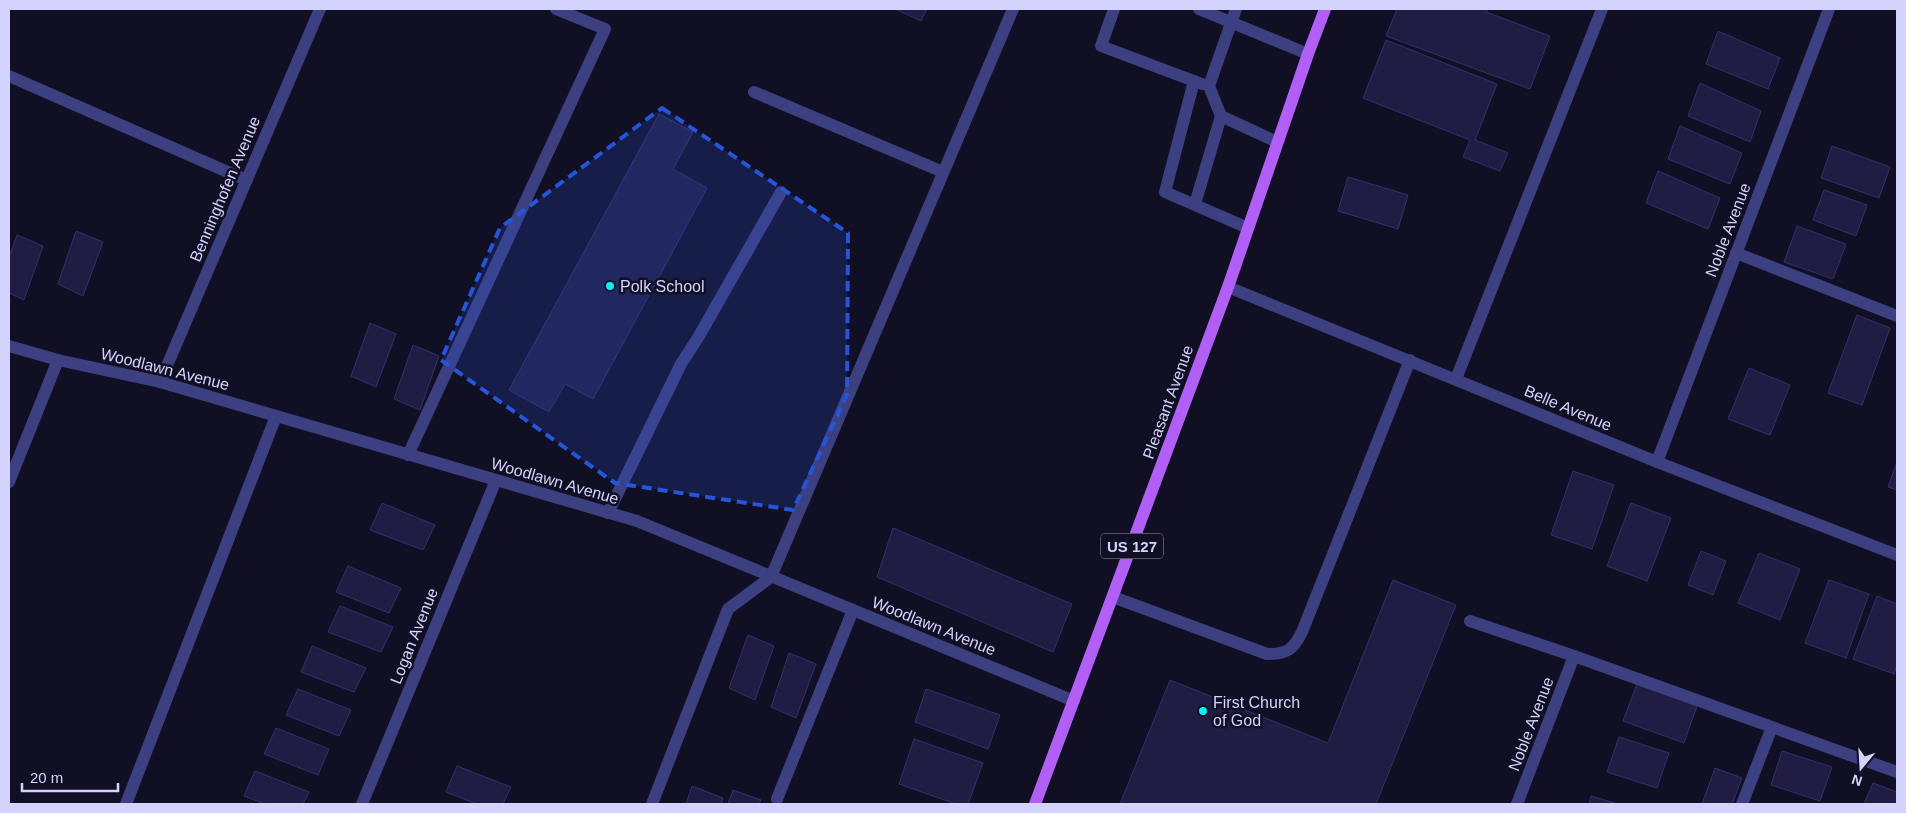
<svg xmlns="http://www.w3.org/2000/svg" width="1906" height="813" font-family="Helvetica,sans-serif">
  <rect width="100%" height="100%" fill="#110f23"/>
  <g fill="#201c43" stroke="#362f6e">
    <path d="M895,9H927L921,21Z"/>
    <path d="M1397,9H1488L1486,12L1550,36L1530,89L1386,36Z"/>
    <path d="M1718,31L1780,58L1768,89L1706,64Z"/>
    <path d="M1386,40L1497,84L1475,140L1508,153L1500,171L1463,157L1470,140L1363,98Z"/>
    <path d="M1700,83L1761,111L1750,142L1688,116Z"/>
    <path d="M659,114L693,132L673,169L707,188L593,399L565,384L549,412L509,390Z"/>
    <path d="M1680,126L1742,153L1730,184L1668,159Z"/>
    <path d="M1832,146L1890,167L1879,198L1821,178Z"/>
    <path d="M1658,171L1720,198L1708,229L1646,203Z"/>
    <path d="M1348,177L1408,195L1398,229L1338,211Z"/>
    <path d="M1824,190L1867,205L1856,236L1813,220Z"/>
    <path d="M1797,226L1846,244L1833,279L1784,262Z"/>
    <path d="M76,231L103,242L83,296L58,284Z"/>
    <path d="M17,235L43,246L24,300L9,293V258Z"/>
    <path d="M1857,315L1890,328L1862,405L1828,393Z"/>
    <path d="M370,323L396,334L376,387L351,376Z"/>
    <path d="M413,345L439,356L420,410L394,399Z"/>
    <path d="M1749,368L1790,385L1770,435L1728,419Z"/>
    <path d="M1897,462V490L1888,487Z"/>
    <path d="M1573,471L1614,485L1592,549L1551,535Z"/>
    <path d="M382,503L435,525L423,550L370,530Z"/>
    <path d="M1631,503L1671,518L1647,581L1607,566Z"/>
    <path d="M893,528L1072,604L1053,652L877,577Z"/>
    <path d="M1701,551L1726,561L1713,595L1688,585Z"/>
    <path d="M1759,553L1800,569L1780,620L1738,603Z"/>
    <path d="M348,566L401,588L389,613L336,592Z"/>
    <path d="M1393,580L1456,605L1376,804H1120L1170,680L1328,743Z"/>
    <path d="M1829,580L1869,594L1846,658L1805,643Z"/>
    <path d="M1877,596L1897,604V665L1894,674L1853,659Z"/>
    <path d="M340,606L393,627L381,652L328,632Z"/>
    <path d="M748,635L774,646L755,700L729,688Z"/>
    <path d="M312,646L366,668L354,692L301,672Z"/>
    <path d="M789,653L816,664L796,718L771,707Z"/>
    <path d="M1637,684L1697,706L1684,743L1623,721Z"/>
    <path d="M298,689L351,710L339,736L286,715Z"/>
    <path d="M926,689L1000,715L988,749L915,722Z"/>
    <path d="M276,728L329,749L318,775L264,754Z"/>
    <path d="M1619,737L1669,753L1657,788L1607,772Z"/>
    <path d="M914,739L983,763L968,804H956L899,784Z"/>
    <path d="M1782,751L1832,767L1820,801L1771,785Z"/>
    <path d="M457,766L511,787L503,804H477L446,792Z"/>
    <path d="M1715,768L1742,778L1732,804H1702Z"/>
    <path d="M255,771L309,792L303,804H265L244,796Z"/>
    <path d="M1873,783L1897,792V804H1864Z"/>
    <path d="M692,786L723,798L721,804H686Z"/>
    <path d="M733,790L761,800L759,804H728Z"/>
    <path d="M1591,796L1618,804H1589Z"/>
  </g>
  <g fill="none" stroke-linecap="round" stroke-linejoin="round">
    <g stroke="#3c3f80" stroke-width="12">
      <path d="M1114,9L1101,46L1202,84"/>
      <path d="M1199,9L1308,54"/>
      <path d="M1236,9L1209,86L1221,116L1277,142"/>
      <path d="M9,76L246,180"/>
      <path d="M1194,81L1165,192L1248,228"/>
      <path d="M754,92L943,172"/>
      <path d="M1195,204L1221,116"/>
      <path d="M1736,253L1897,316"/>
      <path d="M1228,287L1657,462L1897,555"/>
      <path d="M9,346L58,360L160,382L637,521L1074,701"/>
      <path d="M1456,379L1602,9"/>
      <path d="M160,382L320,9"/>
      <path d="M408,455L605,29L556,9"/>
      <path d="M1657,462L1829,9"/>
      <path d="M9,482L58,360"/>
      <path d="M608,513L681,364L699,336L781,192"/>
      <path d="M1113,597L1267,654C1287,654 1293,650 1302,632L1410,360"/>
      <path d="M1470,621L1574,656L1897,772"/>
      <path d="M777,799L853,610"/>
      <path d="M126,804L276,416"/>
      <path d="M362,804L496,480"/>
      <path d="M652,804L728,609L771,577L1013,9"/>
      <path d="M1517,804L1574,656"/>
      <path d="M1742,804L1772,727"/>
    </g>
    <path stroke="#b25ff8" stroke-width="12" d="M1035,804L1228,287L1308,54L1325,9"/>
  </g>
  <path fill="#2655da" fill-opacity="0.2" stroke="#2655da" stroke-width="4" stroke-dasharray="10 6" stroke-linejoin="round" d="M662,108L848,233L847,395L793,510L615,483L441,360L500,228Z"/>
  <g fill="#0aeff2" stroke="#110f23" stroke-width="2">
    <circle cx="610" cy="286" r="5"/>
    <circle cx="1203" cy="711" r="5"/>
  </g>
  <g text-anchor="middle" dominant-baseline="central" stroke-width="5" stroke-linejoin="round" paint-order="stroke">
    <rect fill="#110f23" stroke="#9a98bc" stroke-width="1" x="1101" y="533.5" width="62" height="25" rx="4"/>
    <g font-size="15" font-weight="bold" fill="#d4d3fd">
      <text x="1132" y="546">US 127</text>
    </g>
    <g font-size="16" fill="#d4d3fd" stroke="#110f23">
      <text transform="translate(225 189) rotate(-67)">Benninghofen Avenue</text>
      <text transform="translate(1728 230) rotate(-69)">Noble Avenue</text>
      <text transform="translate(165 369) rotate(14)">Woodlawn Avenue</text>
      <text transform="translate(1168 402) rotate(-70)">Pleasant Avenue</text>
      <text transform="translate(1568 408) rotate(23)">Belle Avenue</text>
      <text transform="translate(555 481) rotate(16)">Woodlawn Avenue</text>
      <text transform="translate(934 626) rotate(22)">Woodlawn Avenue</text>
      <text transform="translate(414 636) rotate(-68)">Logan Avenue</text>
      <text transform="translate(1531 724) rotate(-69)">Noble Avenue</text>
    </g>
    <g font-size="16" fill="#d4d3fd" stroke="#110f23" text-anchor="start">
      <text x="620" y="286">Polk School</text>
      <text x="1213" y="702">First Church<tspan x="1213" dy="18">of God</tspan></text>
    </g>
  </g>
  <rect width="1906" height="813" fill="none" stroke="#d4d3fd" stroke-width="20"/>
  <g transform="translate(1861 768) rotate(198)" stroke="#110f23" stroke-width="4" paint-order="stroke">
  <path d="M0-4L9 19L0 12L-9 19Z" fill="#d4d3fd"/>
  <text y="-8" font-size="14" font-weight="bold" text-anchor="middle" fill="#d4d3fd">N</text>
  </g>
  <path d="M22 783v8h96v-8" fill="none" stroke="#d4d3fd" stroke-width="2.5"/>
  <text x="30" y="783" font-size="15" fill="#d4d3fd" stroke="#110f23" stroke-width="4" paint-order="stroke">20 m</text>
</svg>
